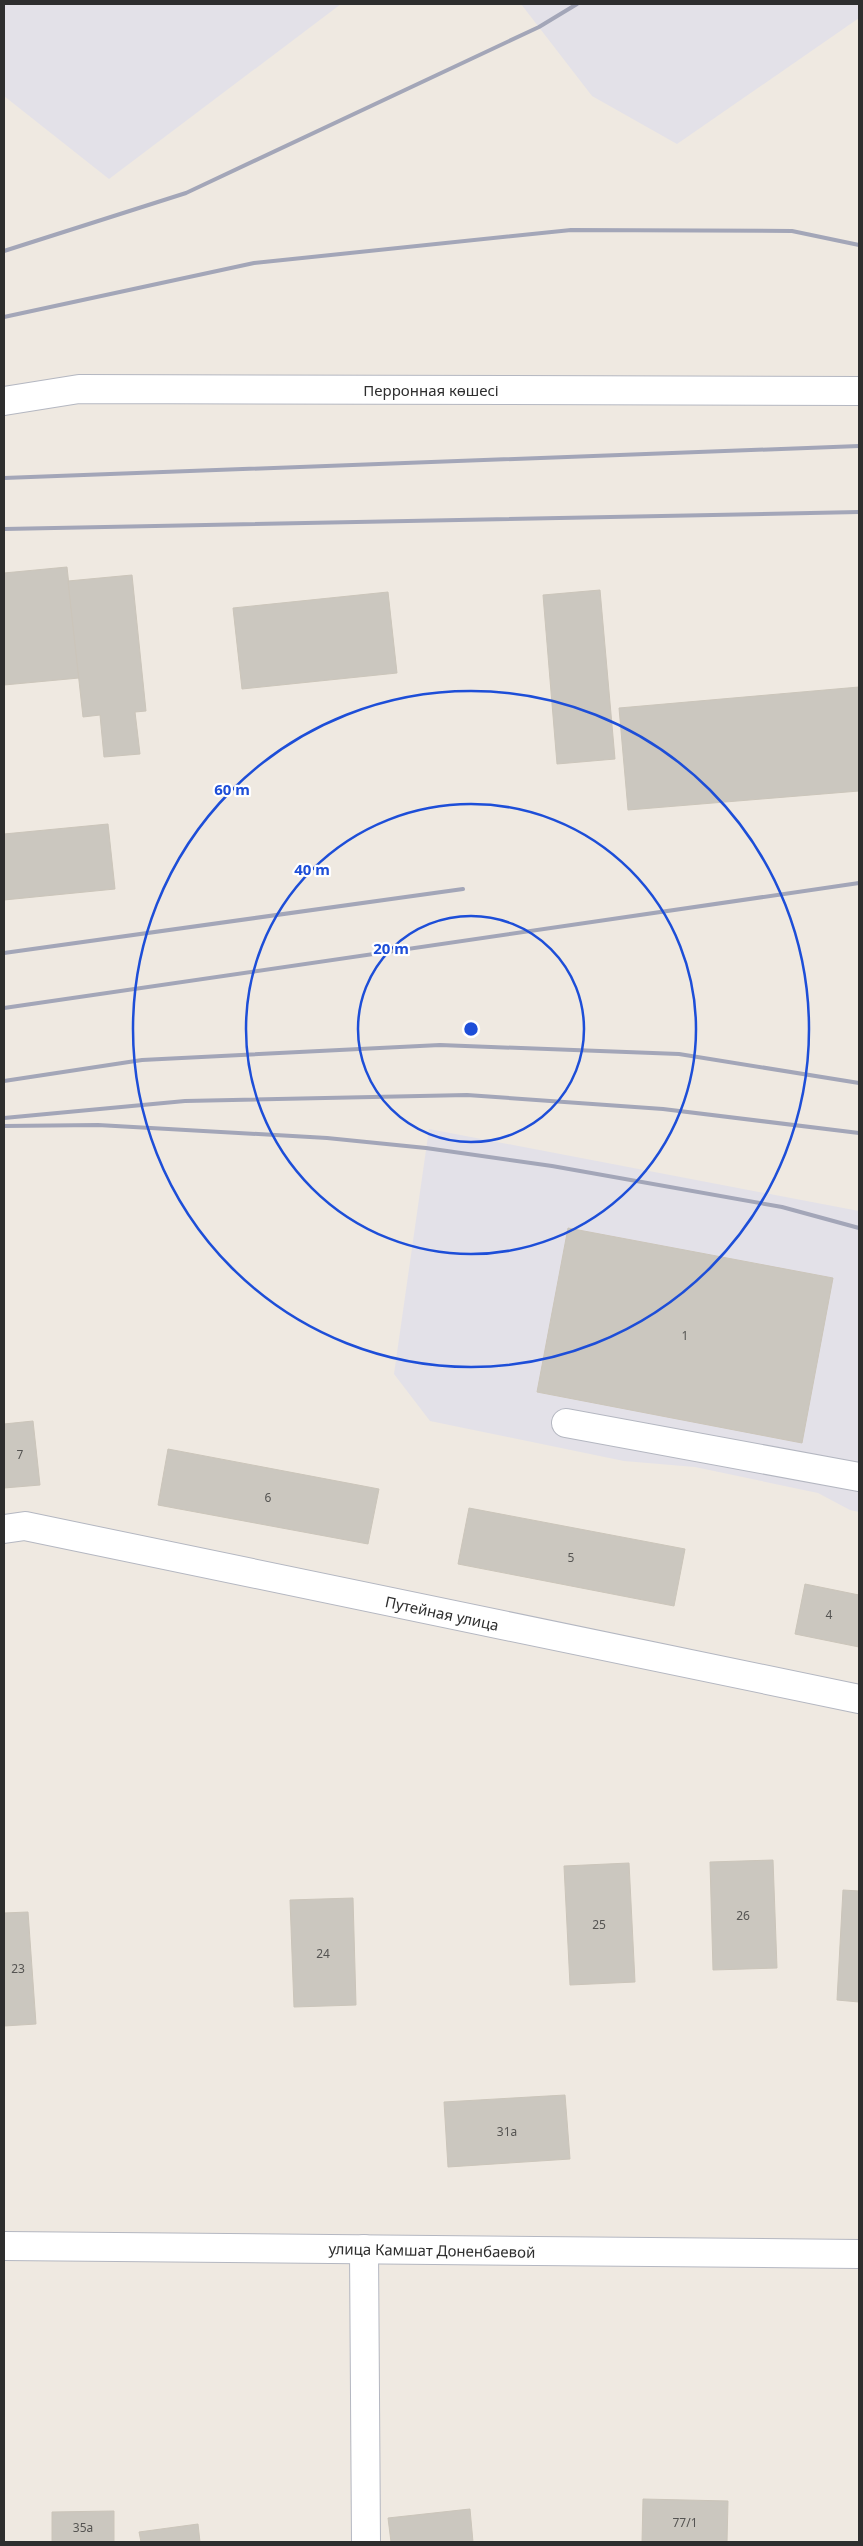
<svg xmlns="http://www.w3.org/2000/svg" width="863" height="2546" font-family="'Noto Sans',sans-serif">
  <rect width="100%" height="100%" fill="#efe9e1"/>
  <g fill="#e3e1e8">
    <path d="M4,4H341L109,179L4,96Z"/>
    <path d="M521,4H859V18L677,144L592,96Z"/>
    <path d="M429,1129L859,1211V1512L850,1510L818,1493L695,1467L624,1461L430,1421L394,1374Z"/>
  </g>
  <g fill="#cbc7bf" stroke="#cbc5ba">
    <path d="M67,567L79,678L4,685V573Z"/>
    <path d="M132,575L146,711L135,712L140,754L104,757L100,715L83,717L68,581Z"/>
    <path d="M600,590L615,759L557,764L543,595Z"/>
    <path d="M388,592L397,673L242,689L233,608Z"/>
    <path d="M859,687V791L628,810L619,708Z"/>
    <path d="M108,824L115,889L4,900V834Z"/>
    <path d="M568,1228L833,1278L802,1443L537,1392Z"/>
    <path d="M33,1421L40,1485L4,1488V1424Z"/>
    <path d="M168,1449L379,1489L368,1544L158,1505Z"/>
    <path d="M469,1508L685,1549L674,1606L458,1564Z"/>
    <path d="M805,1584L859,1595V1647L795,1634Z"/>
    <path d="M773,1860L777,1968L713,1970L710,1862Z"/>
    <path d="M629,1863L635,1982L570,1985L564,1866Z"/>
    <path d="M843,1890L859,1891V2002L837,2000Z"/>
    <path d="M353,1898L356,2005L294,2007L290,1900Z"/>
    <path d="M28,1912L36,2024L4,2026V1913Z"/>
    <path d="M565,2095L570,2159L448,2167L444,2102Z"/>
    <path d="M643,2499L728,2501L727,2542H642Z"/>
    <path d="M470,2509L473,2542H391L388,2518Z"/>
    <path d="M114,2511V2542H52V2512Z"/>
    <path d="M198,2524L200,2542H141L139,2532Z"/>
  </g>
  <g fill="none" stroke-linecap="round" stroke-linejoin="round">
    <defs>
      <g id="minor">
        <path d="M4,401L79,389L859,391"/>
        <path d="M566,1423L859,1477"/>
        <path d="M4,1529L25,1526L859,1699"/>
        <path d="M4,2246L859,2254"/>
        <path d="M364,2249L366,2542"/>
      </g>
    </defs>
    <use href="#minor" stroke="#b4b7c1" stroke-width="30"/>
    <use href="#minor" stroke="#fff" stroke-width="28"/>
    <g stroke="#a3a6b8" stroke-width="4">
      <path d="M4,251L186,193L539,27L577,4"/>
      <path d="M4,317L254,263L571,230L792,231L859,245"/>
      <path d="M4,478L859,446"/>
      <path d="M4,529L859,512"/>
      <path d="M4,953L463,889"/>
      <path d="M4,1008L859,883"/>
      <path d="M4,1081L142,1060L440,1045L679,1054L859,1083"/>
      <path d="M4,1118L185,1101L467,1095L663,1109L859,1133"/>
      <path d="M4,1126L98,1125L327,1138L426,1148L552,1166L782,1207L859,1228"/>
    </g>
  </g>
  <g fill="none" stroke="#1d4ed8" stroke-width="2.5">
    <circle cx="471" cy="1029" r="113"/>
    <circle cx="471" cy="1029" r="225"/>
    <circle cx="471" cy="1029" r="338"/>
  </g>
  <g text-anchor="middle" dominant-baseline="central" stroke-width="4.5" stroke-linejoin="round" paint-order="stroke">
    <g font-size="12" fill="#555452">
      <text x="685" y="1335">1</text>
      <text x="20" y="1454">7</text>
      <text x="268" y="1497">6</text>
      <text x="571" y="1557">5</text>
      <text x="829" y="1614">4</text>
      <text x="743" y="1915">26</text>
      <text x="599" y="1924">25</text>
      <text x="323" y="1953">24</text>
      <text x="18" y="1968">23</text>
      <text x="507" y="2131">31а</text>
      <text x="685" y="2522">77/1</text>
      <text x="83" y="2527">35а</text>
    </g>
    <g font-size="15" fill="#2e2e2e" stroke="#fff">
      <text x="431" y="390">Перронная көшесі</text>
      <text transform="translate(442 1613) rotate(12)">Путейная улица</text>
      <text transform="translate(432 2250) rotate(1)">улица Камшат Доненбаевой</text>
    </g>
  </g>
  <circle cx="471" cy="1029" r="8" fill="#1d4ed8" stroke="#fff" stroke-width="2.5"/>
  <g font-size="15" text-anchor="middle" font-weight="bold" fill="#1d4ed8" stroke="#fff" stroke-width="4.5" stroke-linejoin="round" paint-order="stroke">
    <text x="232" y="795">60 m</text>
    <text x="312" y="875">40 m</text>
    <text x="391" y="954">20 m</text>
  </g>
  <rect width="863" height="2546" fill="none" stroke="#2e2e2e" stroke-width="10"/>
</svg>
